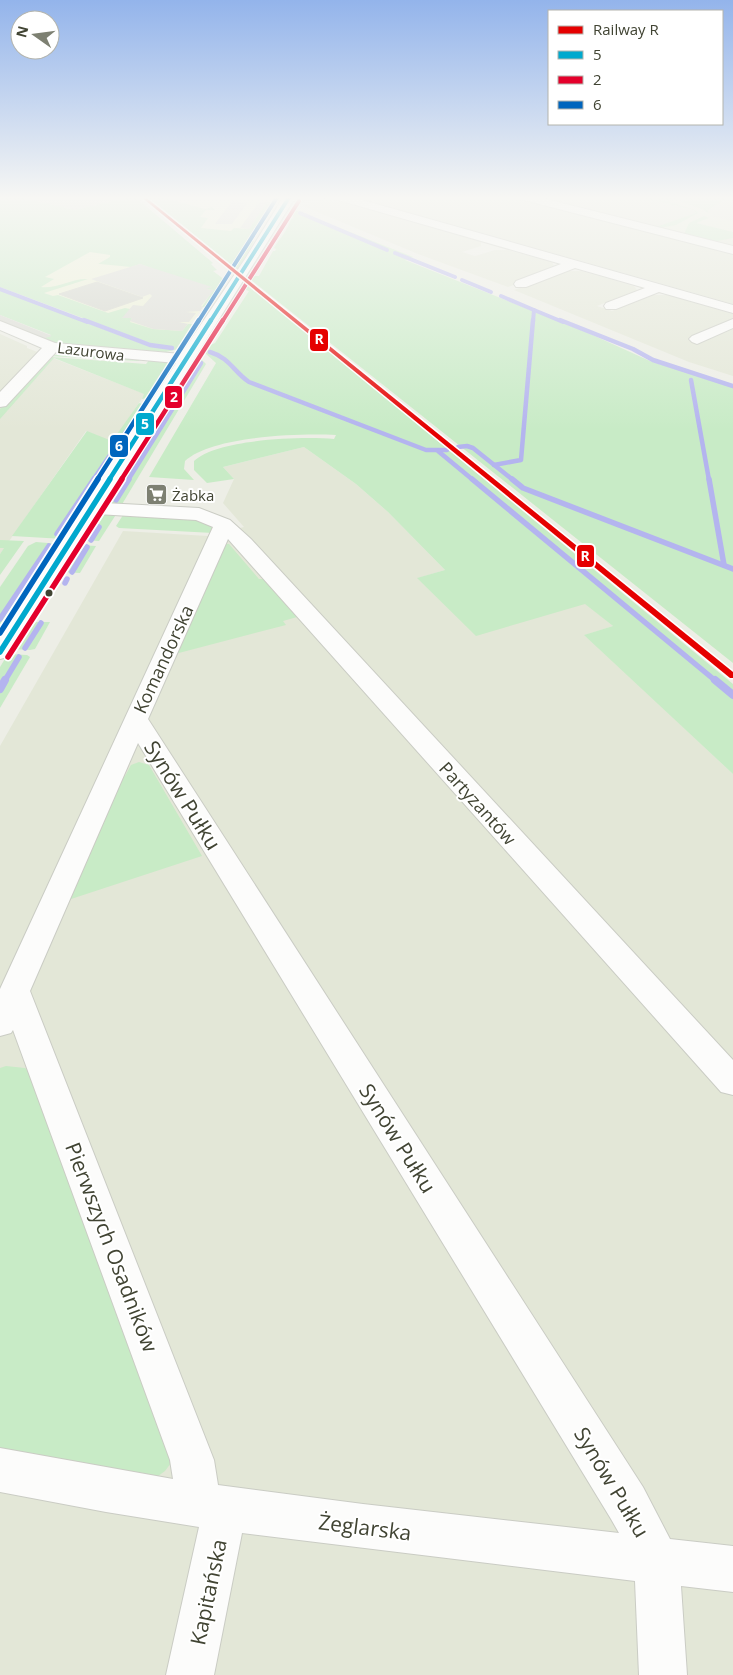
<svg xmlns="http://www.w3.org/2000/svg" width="733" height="1675" font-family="'Open Sans',sans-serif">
  <rect width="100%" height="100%" fill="#edeee6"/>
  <g fill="#e3e7d7">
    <path d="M351,196H634L694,210L697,213L708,210L730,196H733V304Z"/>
    <path d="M322,199L341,202L481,242V246L462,252L475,256L495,250H508L552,262L554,266L530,275L536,277L508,287L418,254L303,206Z"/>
    <path d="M569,271H582L634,286L637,290L597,306L612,311L653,295H668L733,314V376L689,362L514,290Z"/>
    <path d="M0,334L27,346V348L145,394L112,442L86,431L0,554Z"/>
    <path d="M304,447L356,484L388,512L445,570L418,578L476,635L585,603L613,626L585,635L733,774V1675H0V746L123,531L208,536L244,527L223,503L234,479L223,467Z"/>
  </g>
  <g fill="#eef2d8">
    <path d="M150,196H273L243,242L221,241Z"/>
    <path d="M95,246L219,287L182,334L149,331L22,285Z"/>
  </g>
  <path fill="#dee0d6" d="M14,196H133L75,210Z"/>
  <path fill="#e7edd8" d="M634,196H730L708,210V212L713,214L710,216L733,221V238L653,228L696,213L694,210Z"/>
  <g fill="#c8ebc6">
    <path d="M0,196H14L75,210L134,196L213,263L211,264L217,270L213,271L225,280L206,307H202L213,290L204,289L140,264L131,267L100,264H98L110,257V255L90,252L45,277L54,279L41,287C57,289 72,278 88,279L44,293L53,296L58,295L108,313L125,308L130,309L132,318L130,322L153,329L182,331L188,324H195L178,349L166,352L150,351L147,354L67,347L42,339L51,335L0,315V290L148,346L170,349L172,347L152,344L0,287Z"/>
    <path d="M146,196H162L160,197L205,209L212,207L215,210H206L200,217L208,218L201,228L231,231L234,228L249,229L266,203L258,202H272L247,240L254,241L238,270Z"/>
    <path d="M634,196L658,199L672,196L662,199L679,196L670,202L695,210L698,213L676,225L660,228L671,231L676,230L675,233L653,228L696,213L694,210Z"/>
    <path d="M691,196H730L708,210V213L702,209L681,202L682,200Z"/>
    <path d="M292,209L413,257L405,260L586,332L650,361L733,387V663L250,279L255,276H259L273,251H275L276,249L274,248C280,238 288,230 291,219L294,218L290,214Z"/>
    <path d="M704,216L709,218L696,223L733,232V238L712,242L684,234L689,223Z"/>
    <path d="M247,284L733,684V774L584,635L613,626L585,604L476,636L417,578L445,570L388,512L356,484L304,447L223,467L234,479L207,483L194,470V461C217,439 302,436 334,439L336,435C299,433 212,436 185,461L184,469L194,480L149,477L216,363L205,353L210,345L215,343L249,291L246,290Z"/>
    <path d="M66,353L143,359L138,361L50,356Z"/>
    <path d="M197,355L206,364L121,506L109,502L108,495Z"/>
    <path d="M51,357L146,364L150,359L170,363L173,368L155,396L142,399L144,394L54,358L0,419V409L45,358Z"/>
    <path d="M139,403L149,406L64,539L12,536L87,431L112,441Z"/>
    <path d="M108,513H117L99,541L80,540L93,520Z"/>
    <path d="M123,515C143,515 203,512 214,529L213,533L119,528L116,526Z"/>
    <path d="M0,540L24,541L0,575V554L4,548H0Z"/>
    <path d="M36,542L60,544L0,636V587L28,546Z"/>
    <path d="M226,544H229L259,579H264L297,617L283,621L286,625L175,654L223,545Z"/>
    <path d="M80,545L96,546L80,573L60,572L76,546Z"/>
    <path d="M36,622H50L35,649L30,650L12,649Z"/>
    <path d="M8,654L27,655L30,657L0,708V667Z"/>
    <path d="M139,762L149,765L202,856L65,901L120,778L125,776L131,765Z"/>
    <path d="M6,1066L25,1068L31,1073L171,1463L165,1471L154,1479L0,1454V1068Z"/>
  </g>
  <g fill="#dcddd6">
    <path d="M232,201L248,202L232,224H215Z"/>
    <path d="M258,203H266L249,229L240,228Z"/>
    <path d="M140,264L212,287L206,289L214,290L201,306L203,307L200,311L186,312L196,313L189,322H179L188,324L182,331L153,329L130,321L132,318H122L133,305L143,306L152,296L150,294L142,297L91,279Z"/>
    <path d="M0,315L52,336L42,339L0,322Z"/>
  </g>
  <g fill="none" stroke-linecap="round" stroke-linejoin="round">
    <g stroke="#b4b4ef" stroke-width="4">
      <path d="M300,213L387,250"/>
      <path d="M395,253L455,277"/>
      <path d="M462,280L491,292"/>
      <path d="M0,289L87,322"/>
      <path d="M501,296L534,310L533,322"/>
      <path d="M534,310L563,322"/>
    </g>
    <g stroke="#b4b4ef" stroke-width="4.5">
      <path d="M84,320L150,345L172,348"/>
      <path d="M560,320L633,349L653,360L733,386"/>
      <path d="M210,352C230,358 233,371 249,382L426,450H447"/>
      <path d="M691,380L709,480"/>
      <path d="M149,397L165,371"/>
      <path d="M458,447L467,446L473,448L513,480"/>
      <path d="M438,451L473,480"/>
      <path d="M494,465L521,460L533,320"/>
      <path d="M93,480L145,404"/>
      <path d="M128,480L201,363"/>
    </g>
    <g stroke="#b4b4ef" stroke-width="5.5">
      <path d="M472,479L717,682"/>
      <path d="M512,479L523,488L733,569"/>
      <path d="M709,479L724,565"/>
      <path d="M116,500L129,479"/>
      <path d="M57,534L94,479"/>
      <path d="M91,540L99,527"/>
      <path d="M72,572L87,547"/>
      <path d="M65,583L67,579"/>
      <path d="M0,619L49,546"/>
      <path d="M25,648L41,623"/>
      <path d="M4,682L19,657"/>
    </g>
    <g stroke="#b4b4ef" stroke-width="8">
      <path d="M715,680L733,695"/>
      <path d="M0,689L5,680"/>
    </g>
  </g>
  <path fill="#d3d5cc" stroke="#d5d6cc" d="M97,282L143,298L105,311L59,294Z"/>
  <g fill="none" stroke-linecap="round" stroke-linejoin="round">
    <defs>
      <g id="minor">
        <path d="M284,196H329L323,199L293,201L104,503L199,508L230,520L251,539L733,1060V1095L721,1092L228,539L148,719L643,1487L670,1539L733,1546V1592L681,1586L687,1675H639L635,1581L242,1533L214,1675H166L199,1527L106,1512L0,1492V1448L173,1479L170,1460L13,1030L11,1033L0,1036V989L213,527L196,520L97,514L11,652L8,657L0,659V634L176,363L56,352L6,406L0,407V392L42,348L0,330V321L55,343L181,354L245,259ZM138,743L611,1519L619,1533L363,1504L218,1485L214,1460L30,991Z"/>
        <path d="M329,196H348L733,305V313L659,292L616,309H606L604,306L606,303L645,288L575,268L526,287H516L514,284L516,281L561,264L331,198Z"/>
        <path d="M514,196H534L733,246V254L516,198Z"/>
        <path d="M733,319V328L697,344L692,342L689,339L692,336Z"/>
      </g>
    </defs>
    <use href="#minor" stroke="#caccc4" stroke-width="2"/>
    <use href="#minor" fill="#fcfcfb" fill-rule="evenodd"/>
    <defs>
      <path id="bus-1-far2" d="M210,322L290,196"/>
      <path id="bus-1-far1" d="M109,480L211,320"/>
      <path id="bus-1" d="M0,652L110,479"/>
      <path id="bus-2-far2" d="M222,322L299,201"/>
      <path id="bus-2-far1" d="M121,480L223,320"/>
      <path id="bus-2" d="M8,657L122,479"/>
      <path id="bus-3-far2" d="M198,322L278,196"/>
      <path id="bus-3-far1" d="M97,480L199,320"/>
      <path id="bus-3" d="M0,633L98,479"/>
    </defs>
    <use href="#bus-1-far2" stroke="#fff" stroke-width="5.5"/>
    <use href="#bus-1-far1" stroke="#fff" stroke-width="7"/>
    <use href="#bus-1" stroke="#fff" stroke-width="9"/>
    <use href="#bus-2-far2" stroke="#fff" stroke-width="5.5"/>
    <use href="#bus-2-far1" stroke="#fff" stroke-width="7"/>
    <use href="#bus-2" stroke="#fff" stroke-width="9"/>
    <use href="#bus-3-far2" stroke="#fff" stroke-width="5.5"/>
    <use href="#bus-3-far1" stroke="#fff" stroke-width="7"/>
    <use href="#bus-3" stroke="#fff" stroke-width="9"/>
    <use href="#bus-1-far2" stroke="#00a9ce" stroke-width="4"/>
    <use href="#bus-1-far1" stroke="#00a9ce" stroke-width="4.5"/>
    <use href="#bus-1" stroke="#00a9ce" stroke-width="5.5"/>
    <use href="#bus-2-far2" stroke="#e4002b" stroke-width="4"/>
    <use href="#bus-2-far1" stroke="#e4002b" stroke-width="4.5"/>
    <use href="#bus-2" stroke="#e4002b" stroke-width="5.5"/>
    <use href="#bus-3-far2" stroke="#0065bd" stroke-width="4"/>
    <use href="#bus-3-far1" stroke="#0065bd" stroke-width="4.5"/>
    <use href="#bus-3" stroke="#0065bd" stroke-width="5.5"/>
    <defs>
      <path id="rail-1" d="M140,196H144L733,672V678H730Z"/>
    </defs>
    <use href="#rail-1" stroke="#fff" stroke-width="3"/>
    <use href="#rail-1" fill="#e50000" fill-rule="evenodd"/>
  </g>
  <linearGradient id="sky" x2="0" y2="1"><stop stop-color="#93b4eb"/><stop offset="0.46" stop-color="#f7f7f4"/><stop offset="1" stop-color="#f7f7f4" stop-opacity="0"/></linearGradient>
  <rect width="733" height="430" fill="url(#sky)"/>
  <defs>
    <symbol id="supermarket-square" viewBox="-11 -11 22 22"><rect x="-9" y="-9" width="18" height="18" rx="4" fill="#7d8072" stroke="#fff"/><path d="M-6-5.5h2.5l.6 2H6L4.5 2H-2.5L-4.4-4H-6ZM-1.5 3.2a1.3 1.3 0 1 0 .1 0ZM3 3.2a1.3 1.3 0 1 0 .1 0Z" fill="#fff"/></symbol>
  </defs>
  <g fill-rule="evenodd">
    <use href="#supermarket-square" x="144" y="482" width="25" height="25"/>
  </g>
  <circle fill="#414433" stroke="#fff" stroke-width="2" cx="49" cy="593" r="4.5"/>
  <g text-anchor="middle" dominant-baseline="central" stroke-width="4" stroke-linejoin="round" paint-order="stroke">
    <g font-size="15" fill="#414433" stroke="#fff">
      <text transform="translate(91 351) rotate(7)">Lazurowa</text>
    </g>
    <g font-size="15" fill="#414433" stroke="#fff" text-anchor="start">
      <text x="172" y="495">Żabka</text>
    </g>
    <g font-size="18" fill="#414433" stroke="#fff">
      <text transform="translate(163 659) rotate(-65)">Komandorska</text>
      <text transform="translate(478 803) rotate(48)">Partyzantów</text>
    </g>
    <g font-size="21" fill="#414433" stroke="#fff">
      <text transform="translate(183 795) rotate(58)">Synów Pułku</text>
      <text transform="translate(398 1138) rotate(58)">Synów Pułku</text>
      <text transform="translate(112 1247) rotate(69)">Pierwszych Osadników</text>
      <text transform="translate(612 1482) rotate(59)">Synów Pułku</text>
      <text transform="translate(365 1527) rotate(7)">Żeglarska</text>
      <text transform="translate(208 1592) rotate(-78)">Kapitańska</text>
    </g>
  </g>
  <g stroke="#fff" stroke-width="2">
    <rect x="309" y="328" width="20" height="24" rx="5" fill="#e50000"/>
    <rect x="164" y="385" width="19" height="24" rx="5" fill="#e4002b"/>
    <rect x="135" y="412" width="20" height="24" rx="5" fill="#00a9ce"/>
    <rect x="109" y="434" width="20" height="24" rx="5" fill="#0065bd"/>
    <rect x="576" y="544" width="19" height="24" rx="5" fill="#e50000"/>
  </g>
  <g font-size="14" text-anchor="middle" font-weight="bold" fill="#fff">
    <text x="319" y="344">R</text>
    <text x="174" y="402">2</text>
    <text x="145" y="429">5</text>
    <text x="119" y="451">6</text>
    <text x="585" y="561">R</text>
  </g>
  <rect x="548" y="10" width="175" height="115" fill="#ffffff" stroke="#b3b4ad"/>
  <rect x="558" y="26" width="25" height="8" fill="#e50000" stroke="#b3b4ad"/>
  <text x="593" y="35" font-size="15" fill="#414433">Railway R</text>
  <rect x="558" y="51" width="25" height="8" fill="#00a9ce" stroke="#b3b4ad"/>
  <text x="593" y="60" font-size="15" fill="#414433">5</text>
  <rect x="558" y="76" width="25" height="8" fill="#e4002b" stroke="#b3b4ad"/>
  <text x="593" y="85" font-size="15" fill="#414433">2</text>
  <rect x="558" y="101" width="25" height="8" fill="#0065bd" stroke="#b3b4ad"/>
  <text x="593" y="110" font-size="15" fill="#414433">6</text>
  <g transform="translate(35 35) rotate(284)"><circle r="24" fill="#ffffff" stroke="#b3b4ad"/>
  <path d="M0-4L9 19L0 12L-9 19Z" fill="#7d8072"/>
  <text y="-8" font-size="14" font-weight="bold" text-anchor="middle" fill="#414433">N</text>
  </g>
</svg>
